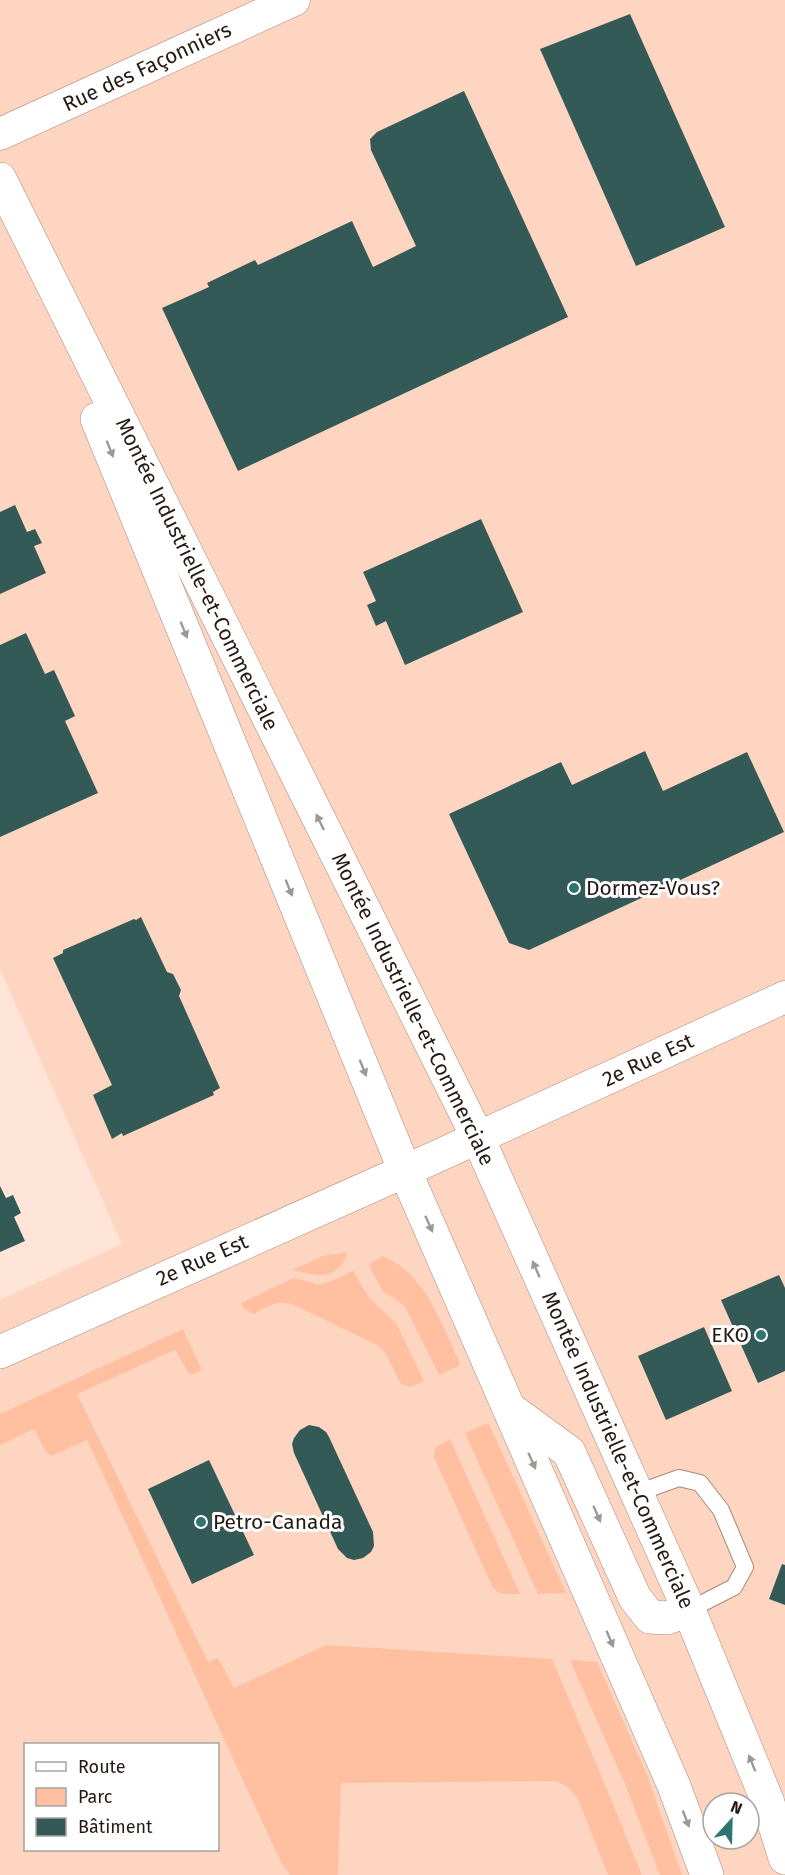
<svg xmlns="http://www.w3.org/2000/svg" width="785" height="1875" font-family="'Fira Sans',sans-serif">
  <rect width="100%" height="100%" fill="#ffe4d7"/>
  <path fill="#fed5c1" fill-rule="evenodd" d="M0,0H785V1875H0V1300L122,1244L0,969ZM26,1744H218V1850H26ZM713,1803H749V1839H713Z"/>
  <g fill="#ffc0a2">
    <path d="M347,1252C345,1266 331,1277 316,1275C308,1274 300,1271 292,1270L323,1256Z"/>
    <path d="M383,1256C426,1274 441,1324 460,1363L459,1366L439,1375L404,1305L383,1291L371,1270L369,1264Z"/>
    <path d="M353,1271L370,1299L396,1323L424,1381L411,1387L401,1384L386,1354L379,1346L294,1305C276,1299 269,1306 254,1314L244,1309L241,1303L291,1279C299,1278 307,1282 315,1284C328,1285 341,1276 353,1271Z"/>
    <path d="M183,1329L201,1368L200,1371L190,1375L175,1350L77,1394L208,1662L218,1658L234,1688L326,1645L552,1659L603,1780L642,1875H608L578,1799L568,1787L555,1781L341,1783L338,1875H290L282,1864C215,1723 154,1581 87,1440L51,1456L46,1452L34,1429L0,1445V1414Z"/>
    <path d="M485,1424H489L566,1593L538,1594L465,1433Z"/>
    <path d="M450,1439L520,1594C508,1594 499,1596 492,1586L434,1457L435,1448Z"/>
    <path d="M570,1660L597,1662L647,1775L682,1875H660L625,1784Z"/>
  </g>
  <g fill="#345a57">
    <path d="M630,14L725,227L636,266L540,49Z"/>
    <path d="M464,91L568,317L238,471L162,308L209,287L207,283L255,260L258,265L352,221L373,267L416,246L371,150L370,139L377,132Z"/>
    <path d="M15,505L27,532L35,529L42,543L34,546L46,573L0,594V512Z"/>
    <path d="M481,519L523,612L405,665L386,621L376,626L367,605L376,601L363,572Z"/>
    <path d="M26,633L45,674L54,670L75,716L65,721L98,793L0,837V645Z"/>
    <path d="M645,751L663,791L747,752L784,832L529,950L509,943L449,814L561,762L572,785Z"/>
    <path d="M141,917L167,972L173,974L181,990L179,996L220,1088L213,1092L214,1095L123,1136L122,1133L112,1139L93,1095L112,1085L53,958L63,953V950L134,919L136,920Z"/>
    <path d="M0,1186L6,1198L13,1195L21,1213L14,1217L25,1241L0,1252Z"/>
    <path d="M779,1275L785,1288V1371L758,1383L721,1300Z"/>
    <path d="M704,1327L732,1391L666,1420L638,1356Z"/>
    <path d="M309,1425L319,1427L326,1432L329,1437L373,1532L374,1546L371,1552L363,1558L354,1560L347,1558L338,1549L294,1453L292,1444L294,1438L300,1430Z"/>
    <path d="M209,1460L254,1555L192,1584L148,1489Z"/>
    <path d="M782,1564L785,1565V1605L769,1599Z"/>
  </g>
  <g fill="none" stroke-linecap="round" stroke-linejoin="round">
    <defs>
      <path id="lane" d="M637,1493L679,1478L700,1483L721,1510L745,1567L734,1587L689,1610"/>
      <g id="street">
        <path d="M0,134L294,0"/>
        <path d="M405,1171L785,997"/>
      </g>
      <g id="secondary">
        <path d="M0,179L478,1138L689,1610L767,1800L785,1858"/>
        <path d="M97,419L405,1171L674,1786L707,1875"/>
        <path d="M0,1352L405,1171"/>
        <path d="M510,1409L569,1452L635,1598L650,1617L667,1618L689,1610"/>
      </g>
    </defs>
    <use href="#lane" stroke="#a8897a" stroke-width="18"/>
    <use href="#street" stroke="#a8897a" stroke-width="33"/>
    <use href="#secondary" stroke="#a8897a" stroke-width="34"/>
    <use href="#lane" stroke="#fff" stroke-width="16"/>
    <use href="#street" stroke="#fff" stroke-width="32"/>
    <use href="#secondary" stroke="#fff" stroke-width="33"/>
  </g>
  <defs><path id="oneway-solid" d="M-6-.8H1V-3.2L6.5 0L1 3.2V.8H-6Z" transform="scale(1.5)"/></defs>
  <g fill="#9d9895">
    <use href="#oneway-solid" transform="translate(110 449) rotate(68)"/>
    <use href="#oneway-solid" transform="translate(184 630) rotate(68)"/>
    <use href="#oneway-solid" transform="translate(320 822) rotate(-116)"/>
    <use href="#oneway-solid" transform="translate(289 888) rotate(68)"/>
    <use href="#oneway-solid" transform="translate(363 1068) rotate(68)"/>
    <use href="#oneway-solid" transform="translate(429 1224) rotate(66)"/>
    <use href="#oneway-solid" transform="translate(536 1269) rotate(-114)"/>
    <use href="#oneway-solid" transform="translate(532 1461) rotate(66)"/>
    <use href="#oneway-solid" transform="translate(597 1514) rotate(66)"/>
    <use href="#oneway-solid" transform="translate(610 1639) rotate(67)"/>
    <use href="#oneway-solid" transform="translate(752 1763) rotate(-112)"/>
    <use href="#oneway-solid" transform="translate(686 1819) rotate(69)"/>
  </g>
  <g fill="#2c7570" stroke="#fff" stroke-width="2">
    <circle cx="574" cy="888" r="6"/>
    <circle cx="761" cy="1335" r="6"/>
    <circle cx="201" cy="1522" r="6"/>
  </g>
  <g text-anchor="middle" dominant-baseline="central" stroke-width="6" stroke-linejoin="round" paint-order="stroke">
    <g font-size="21" fill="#251913" stroke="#fff">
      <text transform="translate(147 67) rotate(-25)">Rue des Façonniers</text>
      <text transform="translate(197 574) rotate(64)">Montée Industrielle-et-Commerciale</text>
      <text transform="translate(413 1009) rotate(64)">Montée Industrielle-et-Commerciale</text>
      <text transform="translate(648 1060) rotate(-25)">2e Rue Est</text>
      <text transform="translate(202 1260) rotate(-24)">2e Rue Est</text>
      <text transform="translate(618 1450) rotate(66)">Montée Industrielle-et-Commerciale</text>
    </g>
    <g font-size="21" fill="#251913" stroke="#fff" text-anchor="start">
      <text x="586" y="888">Dormez-Vous?</text>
      <text x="749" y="1335" text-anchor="end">EKO</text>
      <text x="213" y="1522">Petro-Canada</text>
    </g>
  </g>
  <rect x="24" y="1743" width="195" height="108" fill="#ffffff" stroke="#a8a3a1" stroke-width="1.5"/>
  <rect x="36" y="1762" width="30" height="9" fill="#ffffff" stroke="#a8a3a1" stroke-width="1.5"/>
  <text x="78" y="1773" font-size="18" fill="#251913">Route</text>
  <rect x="36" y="1788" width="30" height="18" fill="#ffc0a2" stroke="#a8a3a1" stroke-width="1.5"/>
  <text x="78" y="1803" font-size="18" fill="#251913">Parc</text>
  <rect x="36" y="1818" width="30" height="18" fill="#345a57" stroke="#a8a3a1" stroke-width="1.5"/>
  <text x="78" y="1833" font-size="18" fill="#251913">Bâtiment</text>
  <g transform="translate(731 1821) rotate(22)"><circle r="28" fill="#ffffff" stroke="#a8a3a1" stroke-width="1.5"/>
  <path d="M0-4.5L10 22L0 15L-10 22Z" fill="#2c7570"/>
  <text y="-9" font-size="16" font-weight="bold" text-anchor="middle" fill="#251913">N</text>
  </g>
</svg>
